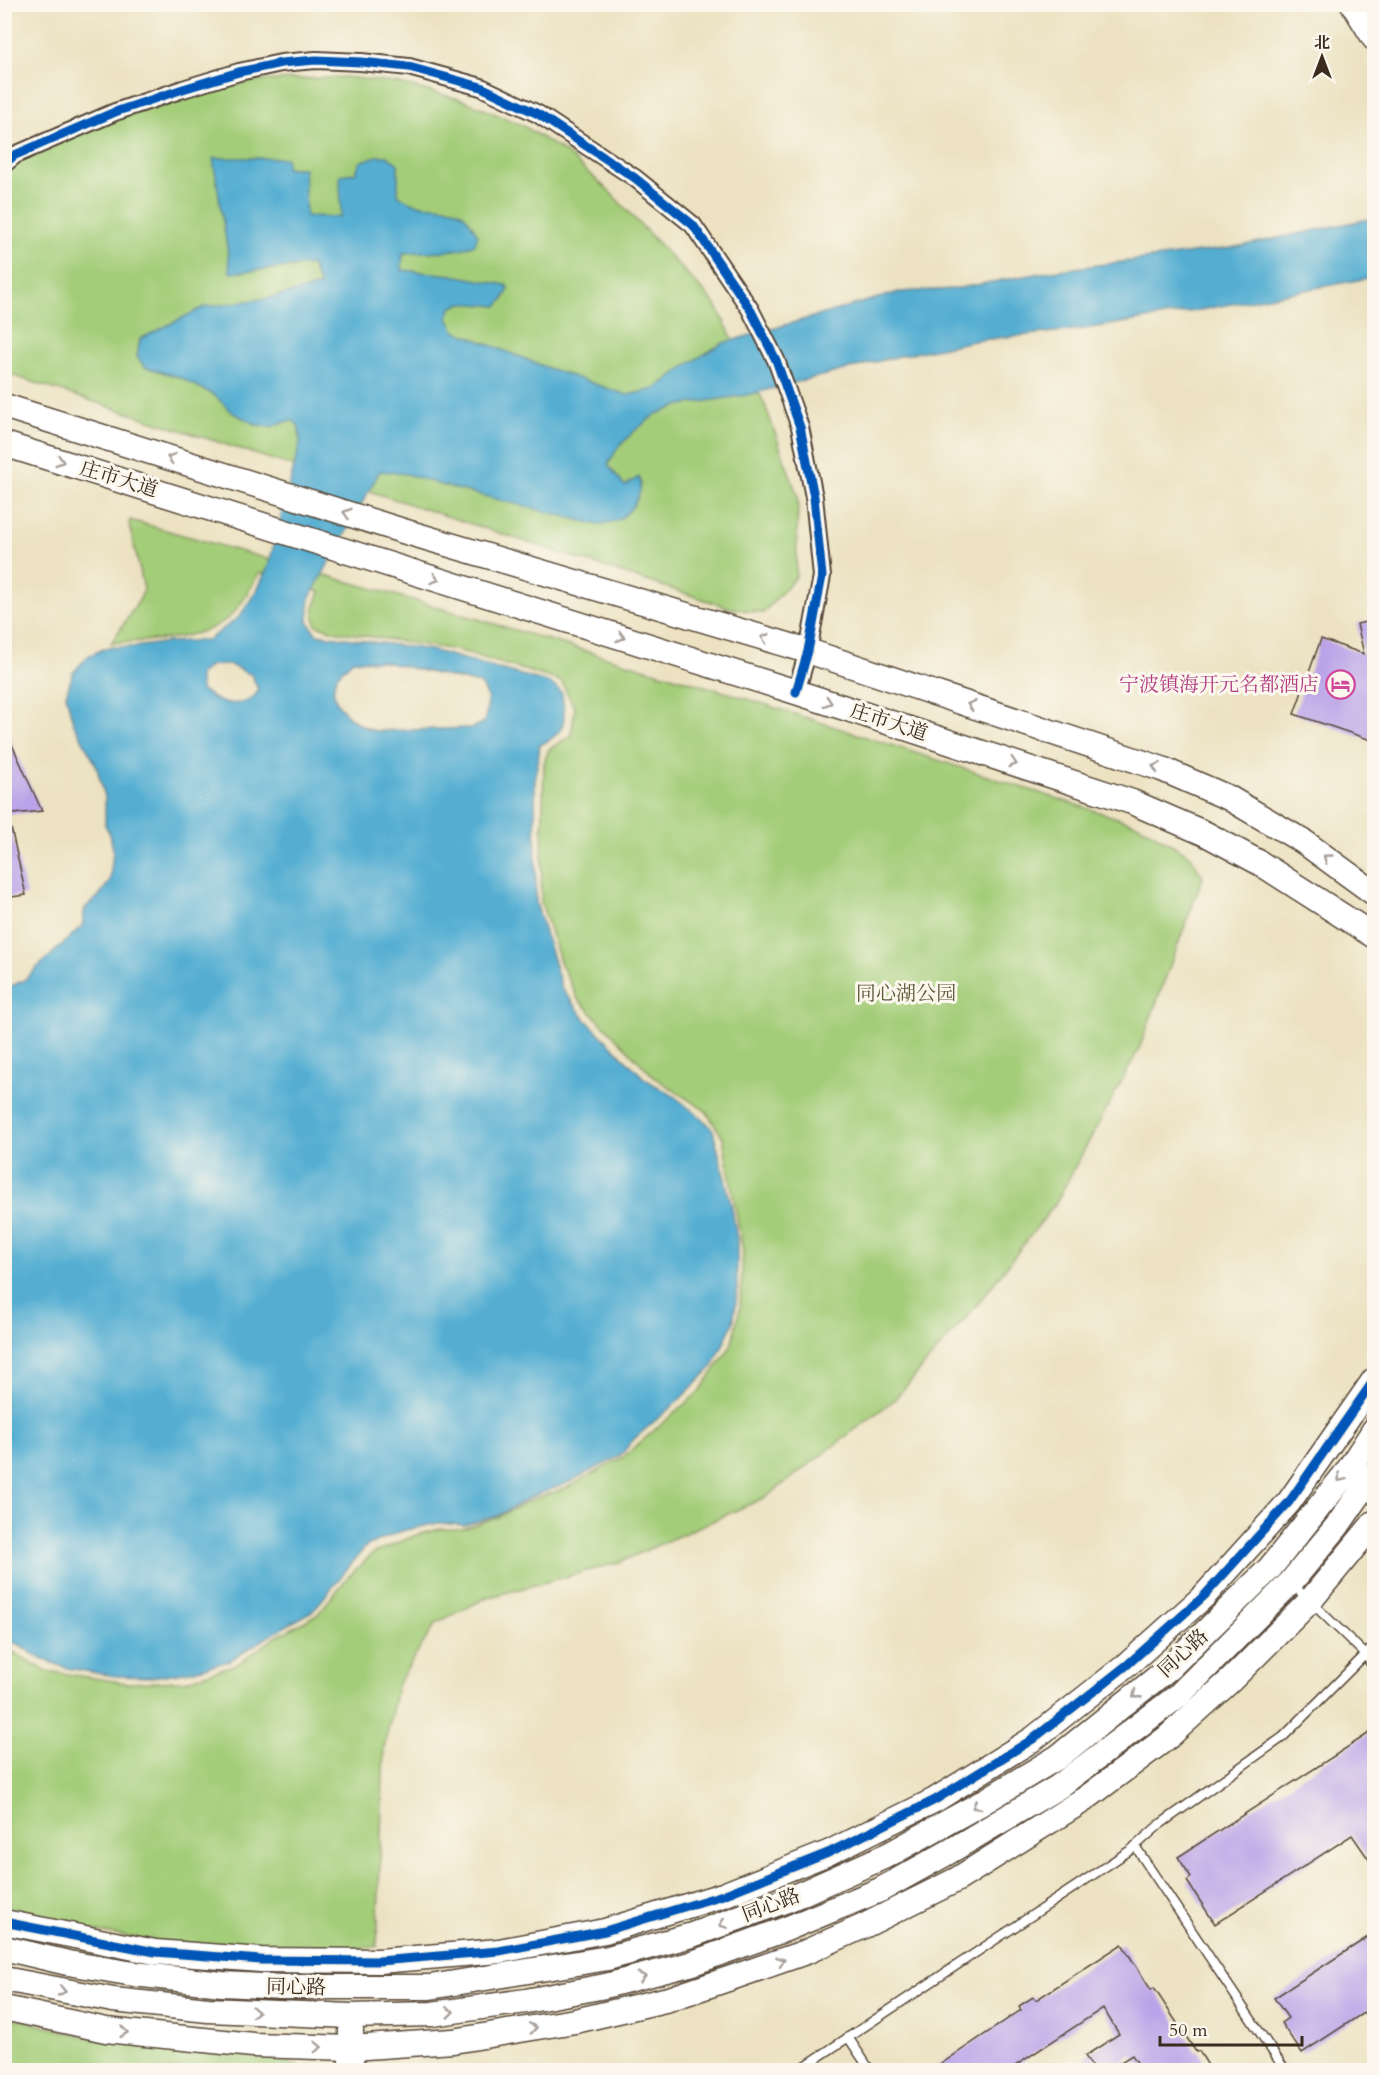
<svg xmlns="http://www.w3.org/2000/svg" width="1379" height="2075" font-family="Cardo,'Noto Serif SC',serif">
  <rect width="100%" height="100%" fill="#fbf7ec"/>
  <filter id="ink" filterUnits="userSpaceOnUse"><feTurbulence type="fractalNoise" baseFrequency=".0167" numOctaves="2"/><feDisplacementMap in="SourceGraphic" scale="12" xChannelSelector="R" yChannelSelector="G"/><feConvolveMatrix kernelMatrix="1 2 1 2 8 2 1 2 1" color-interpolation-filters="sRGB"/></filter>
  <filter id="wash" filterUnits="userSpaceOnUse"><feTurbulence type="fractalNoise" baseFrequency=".008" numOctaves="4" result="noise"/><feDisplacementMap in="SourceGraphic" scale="24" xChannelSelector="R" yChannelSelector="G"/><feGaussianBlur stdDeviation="1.35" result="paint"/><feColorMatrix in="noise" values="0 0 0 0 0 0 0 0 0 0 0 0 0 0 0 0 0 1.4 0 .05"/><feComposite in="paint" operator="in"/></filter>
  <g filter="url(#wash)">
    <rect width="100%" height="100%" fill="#ece2c2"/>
    <g fill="#a4cd79" stroke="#707c4c" stroke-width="1.5">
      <path d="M347,77L396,83L460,99L522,125L566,153L608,190L716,305L765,405L798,497L796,577L763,613L730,608L5,373L4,171L13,160L112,118L252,81Z"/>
      <path d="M130,520L413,600L742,697L1139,825L1191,856L1203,877L1139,1049L1055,1204L976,1306L894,1400L766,1497L620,1562L486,1598L436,1623L398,1683L384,1748L377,1947C252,1953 124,1946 5,1910L4,1647L46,1671L127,1683L184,1681L239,1663L276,1637L318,1614L348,1577L372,1554L416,1535L440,1529H462L498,1517L531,1500L566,1488L622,1458L700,1391L731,1346L740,1308L743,1251L723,1138L706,1111L655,1078L578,999L561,964L541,902L544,763L549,749L571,736L575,709L561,681L457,650L334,631L316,625L313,610L320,592L259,573C250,589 241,607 227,619C199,641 146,640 111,643L140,599L144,589L129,524Z"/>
      <path d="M5,2016L95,2039L274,2058L299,2067L302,2070H5Z"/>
    </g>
    <path fill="#55aed2" stroke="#486c78" stroke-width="1.5" fill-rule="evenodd" d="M377,156H387L398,164V194C417,211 435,202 456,210C466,213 472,226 478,235L475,244L465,248L448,251L403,253L402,270L452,275L506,285L509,289L503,300L497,306L462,303L451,308L448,318L455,331L548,368L627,395L655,389L688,364L723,343L899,292L954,289L1052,271L1231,248L1374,218V277L1184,313L1084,329L979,340L899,356L747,395L681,405L656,414L632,433L617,449L608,465L625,486L639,477C645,491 633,509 621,518C616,522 605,523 598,525L441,485L406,474L380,471L310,597L308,621L316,634L431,650L550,683L562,693C565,721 568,732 540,745L535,782L536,903L562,989L586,1020L645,1079L674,1096L706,1122L713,1130L732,1208L737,1239V1294L733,1323L713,1366L678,1401L633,1440L620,1456L565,1484L531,1497L497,1516L464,1525L438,1523L401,1531L366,1546L313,1611L279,1630L229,1661L190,1671L153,1677L115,1676L67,1668L41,1659L20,1645L5,1640L4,1508L5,1500L9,1494L4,1484L5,989L24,980L82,926L85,908L99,896L110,881L113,850L110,834L105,825V797L96,765L73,722L66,695L73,673L88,656L108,647H134L169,642L208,640L240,616L257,590L268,567L300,444L299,427L294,421L284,422L271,427L257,425L233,413L214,395L179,377L145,367L137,357L140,339L204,307L269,298L320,286L311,265L230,273L228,254L213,158H286V168H304L306,216L341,217L340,175L355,173L360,162ZM353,660L381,661L480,684C491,695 488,708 484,722L473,728L375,731C355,725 325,703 336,678C339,672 348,665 353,660ZM211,665H230L252,675L258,690C253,704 235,705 221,702C214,700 207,693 201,690L199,675Z"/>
    <g id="blocks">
      <g fill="#baa3e8">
        <path d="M1374,620V741L1294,714L1321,639L1364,654L1357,624Z"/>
        <path d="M4,727L42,811L4,815Z"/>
        <path d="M11,828L26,895L4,898V829Z"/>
        <path d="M1374,1730V1867L1352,1835L1215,1924L1187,1881L1191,1877L1178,1857Z"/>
        <path d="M1374,1933V2006L1302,2053L1281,2023L1288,2018L1274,1998Z"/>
        <path d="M1122,1944L1151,1990L1154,1988L1187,2038L1196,2052L1199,2051L1211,2070H1142L1132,2055L1108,2070H1094L1085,2056L1119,2034L1103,2008L1009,2070H932L1021,2010L1019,2006L1033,1997L1036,2000Z"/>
      </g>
    </g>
  </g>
  <g filter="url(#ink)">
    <use href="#blocks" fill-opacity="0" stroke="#564637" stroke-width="1.5"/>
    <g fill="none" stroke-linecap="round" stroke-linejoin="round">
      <defs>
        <g id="lane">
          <path d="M1291,1583L1366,1655L1374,1669"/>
          <path d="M1135,1846L1285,2070"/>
          <path d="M848,2037L870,2070"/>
          <path d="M799,2070L1132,1849L1159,1825L1283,1737L1374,1646"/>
        </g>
        <path id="street" d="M4,164L15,155L115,112L183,89L239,72L281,63L316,60L361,62L409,67L481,87L538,114L635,178L693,225L750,309L776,360L800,427L814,497L822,576L808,651L796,692"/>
        <g id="secondary">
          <path d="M1353,4L1374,38"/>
          <path d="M4,406L403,531L808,651L1162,769L1229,798L1304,842L1374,893"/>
          <path d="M4,444L796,692L1132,802L1206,834L1260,863L1374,936"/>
          <path d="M4,1922L155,1952L261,1960L379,1961L499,1951L605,1931L723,1895L828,1853L935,1800L1033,1739L1127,1665L1204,1596L1289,1502L1374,1380"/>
          <path d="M4,1948L68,1963L134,1974L222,1984L283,1987H430L608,1958L692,1935L787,1900L890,1854L980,1804L1058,1757L1169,1668L1270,1568L1347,1472L1374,1430"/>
          <path d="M4,1979L113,2000L208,2010L351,2016L432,2014L526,2001L605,1986L690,1964L786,1929L880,1890L947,1853L1058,1787L1179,1695L1291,1582L1338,1525L1374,1473"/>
          <path d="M4,2008L106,2030L253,2045L351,2048L453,2041L575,2021L669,1999L734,1977L806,1952L864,1926L958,1879L1085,1799L1168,1737L1231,1680L1310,1601L1374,1523"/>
          <path d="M351,2070V2031"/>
        </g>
      </defs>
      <use href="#lane" stroke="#564637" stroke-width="11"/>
      <use href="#street" stroke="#564637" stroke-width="20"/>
      <use href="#secondary" stroke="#564637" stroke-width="27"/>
      <use href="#lane" stroke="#fff" stroke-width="8"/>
      <use href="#street" stroke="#fff" stroke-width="16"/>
      <use href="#secondary" stroke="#fff" stroke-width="24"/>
      <defs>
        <g id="cycleway">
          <path d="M4,164L15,155L115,112L183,89L239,72L281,63L316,60L361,62L409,67L481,87L538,114L635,178L693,225L750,309L776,360L800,427L814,497L822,576L808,651L796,692"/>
          <path d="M4,1922L155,1952L261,1960L379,1961L499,1951L605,1931L723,1895L828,1853L935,1800L1033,1739L1127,1665L1204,1596L1289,1502L1374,1380"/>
        </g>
      </defs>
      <use href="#cycleway" stroke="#fbf7ec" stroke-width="13"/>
      <use href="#cycleway" stroke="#0057b8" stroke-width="9"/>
    </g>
    <defs><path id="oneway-chevron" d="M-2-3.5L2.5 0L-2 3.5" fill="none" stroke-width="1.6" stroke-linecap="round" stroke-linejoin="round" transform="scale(1.5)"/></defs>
    <g stroke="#a79f9a">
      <use href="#oneway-chevron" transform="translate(171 458) rotate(-163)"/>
      <use href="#oneway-chevron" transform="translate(60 461) rotate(17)"/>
      <use href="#oneway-chevron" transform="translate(347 513) rotate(-163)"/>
      <use href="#oneway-chevron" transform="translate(435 579) rotate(17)"/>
      <use href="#oneway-chevron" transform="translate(621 637) rotate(17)"/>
      <use href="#oneway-chevron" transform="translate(765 638) rotate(-163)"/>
      <use href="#oneway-chevron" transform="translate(828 702) rotate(18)"/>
      <use href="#oneway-chevron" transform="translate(971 705) rotate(-162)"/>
      <use href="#oneway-chevron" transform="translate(1013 763) rotate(18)"/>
      <use href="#oneway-chevron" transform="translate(1156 767) rotate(-161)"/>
      <use href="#oneway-chevron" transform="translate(1327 858) rotate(-144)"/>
      <use href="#oneway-chevron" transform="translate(1341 1478) rotate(128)"/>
      <use href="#oneway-chevron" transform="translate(1136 1695) rotate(142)"/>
      <use href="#oneway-chevron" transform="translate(976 1806) rotate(150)"/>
      <use href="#oneway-chevron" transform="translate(723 1924) rotate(160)"/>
      <use href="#oneway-chevron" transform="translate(781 1961) rotate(-20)"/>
      <use href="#oneway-chevron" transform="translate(642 1977) rotate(-15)"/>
      <use href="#oneway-chevron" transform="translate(62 1991) rotate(11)"/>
      <use href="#oneway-chevron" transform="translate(255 2012) rotate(2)"/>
      <use href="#oneway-chevron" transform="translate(450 2012) rotate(-8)"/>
      <use href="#oneway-chevron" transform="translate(533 2028) rotate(-9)"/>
      <use href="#oneway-chevron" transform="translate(124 2032) rotate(6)"/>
      <use href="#oneway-chevron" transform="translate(318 2047) rotate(2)"/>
    </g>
  </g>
  <defs>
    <symbol id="hotel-ring" viewBox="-11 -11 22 22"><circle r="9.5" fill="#fbf7ec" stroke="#d1479c" stroke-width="1.5"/><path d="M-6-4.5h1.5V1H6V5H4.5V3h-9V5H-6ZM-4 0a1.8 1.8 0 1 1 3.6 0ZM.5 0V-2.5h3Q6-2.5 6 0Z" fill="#d1479c"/></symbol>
  </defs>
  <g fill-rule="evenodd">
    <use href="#hotel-ring" x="1324" y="668" width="33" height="33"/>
  </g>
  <g text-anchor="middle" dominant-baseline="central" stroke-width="6" stroke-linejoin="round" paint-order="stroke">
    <g font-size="20" fill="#3b2a1e" stroke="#fbf7ec">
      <text transform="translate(119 479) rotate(17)">庄市大道</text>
      <text transform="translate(889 722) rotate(18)">庄市大道</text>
      <text transform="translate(1183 1653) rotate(-43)">同心路</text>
      <text transform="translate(771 1905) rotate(-21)">同心路</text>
      <text transform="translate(296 1987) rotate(1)">同心路</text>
    </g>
    <g font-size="20" fill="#b23c85" stroke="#fbf7ec" text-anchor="end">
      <text x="1319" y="684">宁波镇海开元名都酒店</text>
    </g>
    <g font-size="20" fill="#5a5b39" stroke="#fbf7ec">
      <text x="906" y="993">同心湖公园</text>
    </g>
  </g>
  <rect width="1379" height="2075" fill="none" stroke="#fbf7ec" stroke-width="24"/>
  <g transform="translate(1322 57)" stroke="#fbf7ec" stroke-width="4.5" paint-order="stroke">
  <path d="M0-4.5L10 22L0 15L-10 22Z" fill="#3b2a1e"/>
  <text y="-9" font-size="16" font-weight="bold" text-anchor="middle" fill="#3b2a1e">北</text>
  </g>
  <path d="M1160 2036v9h142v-9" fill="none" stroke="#3b2a1e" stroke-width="3"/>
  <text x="1169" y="2036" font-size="18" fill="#3b2a1e" stroke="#fbf7ec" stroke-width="4.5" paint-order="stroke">50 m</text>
</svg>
